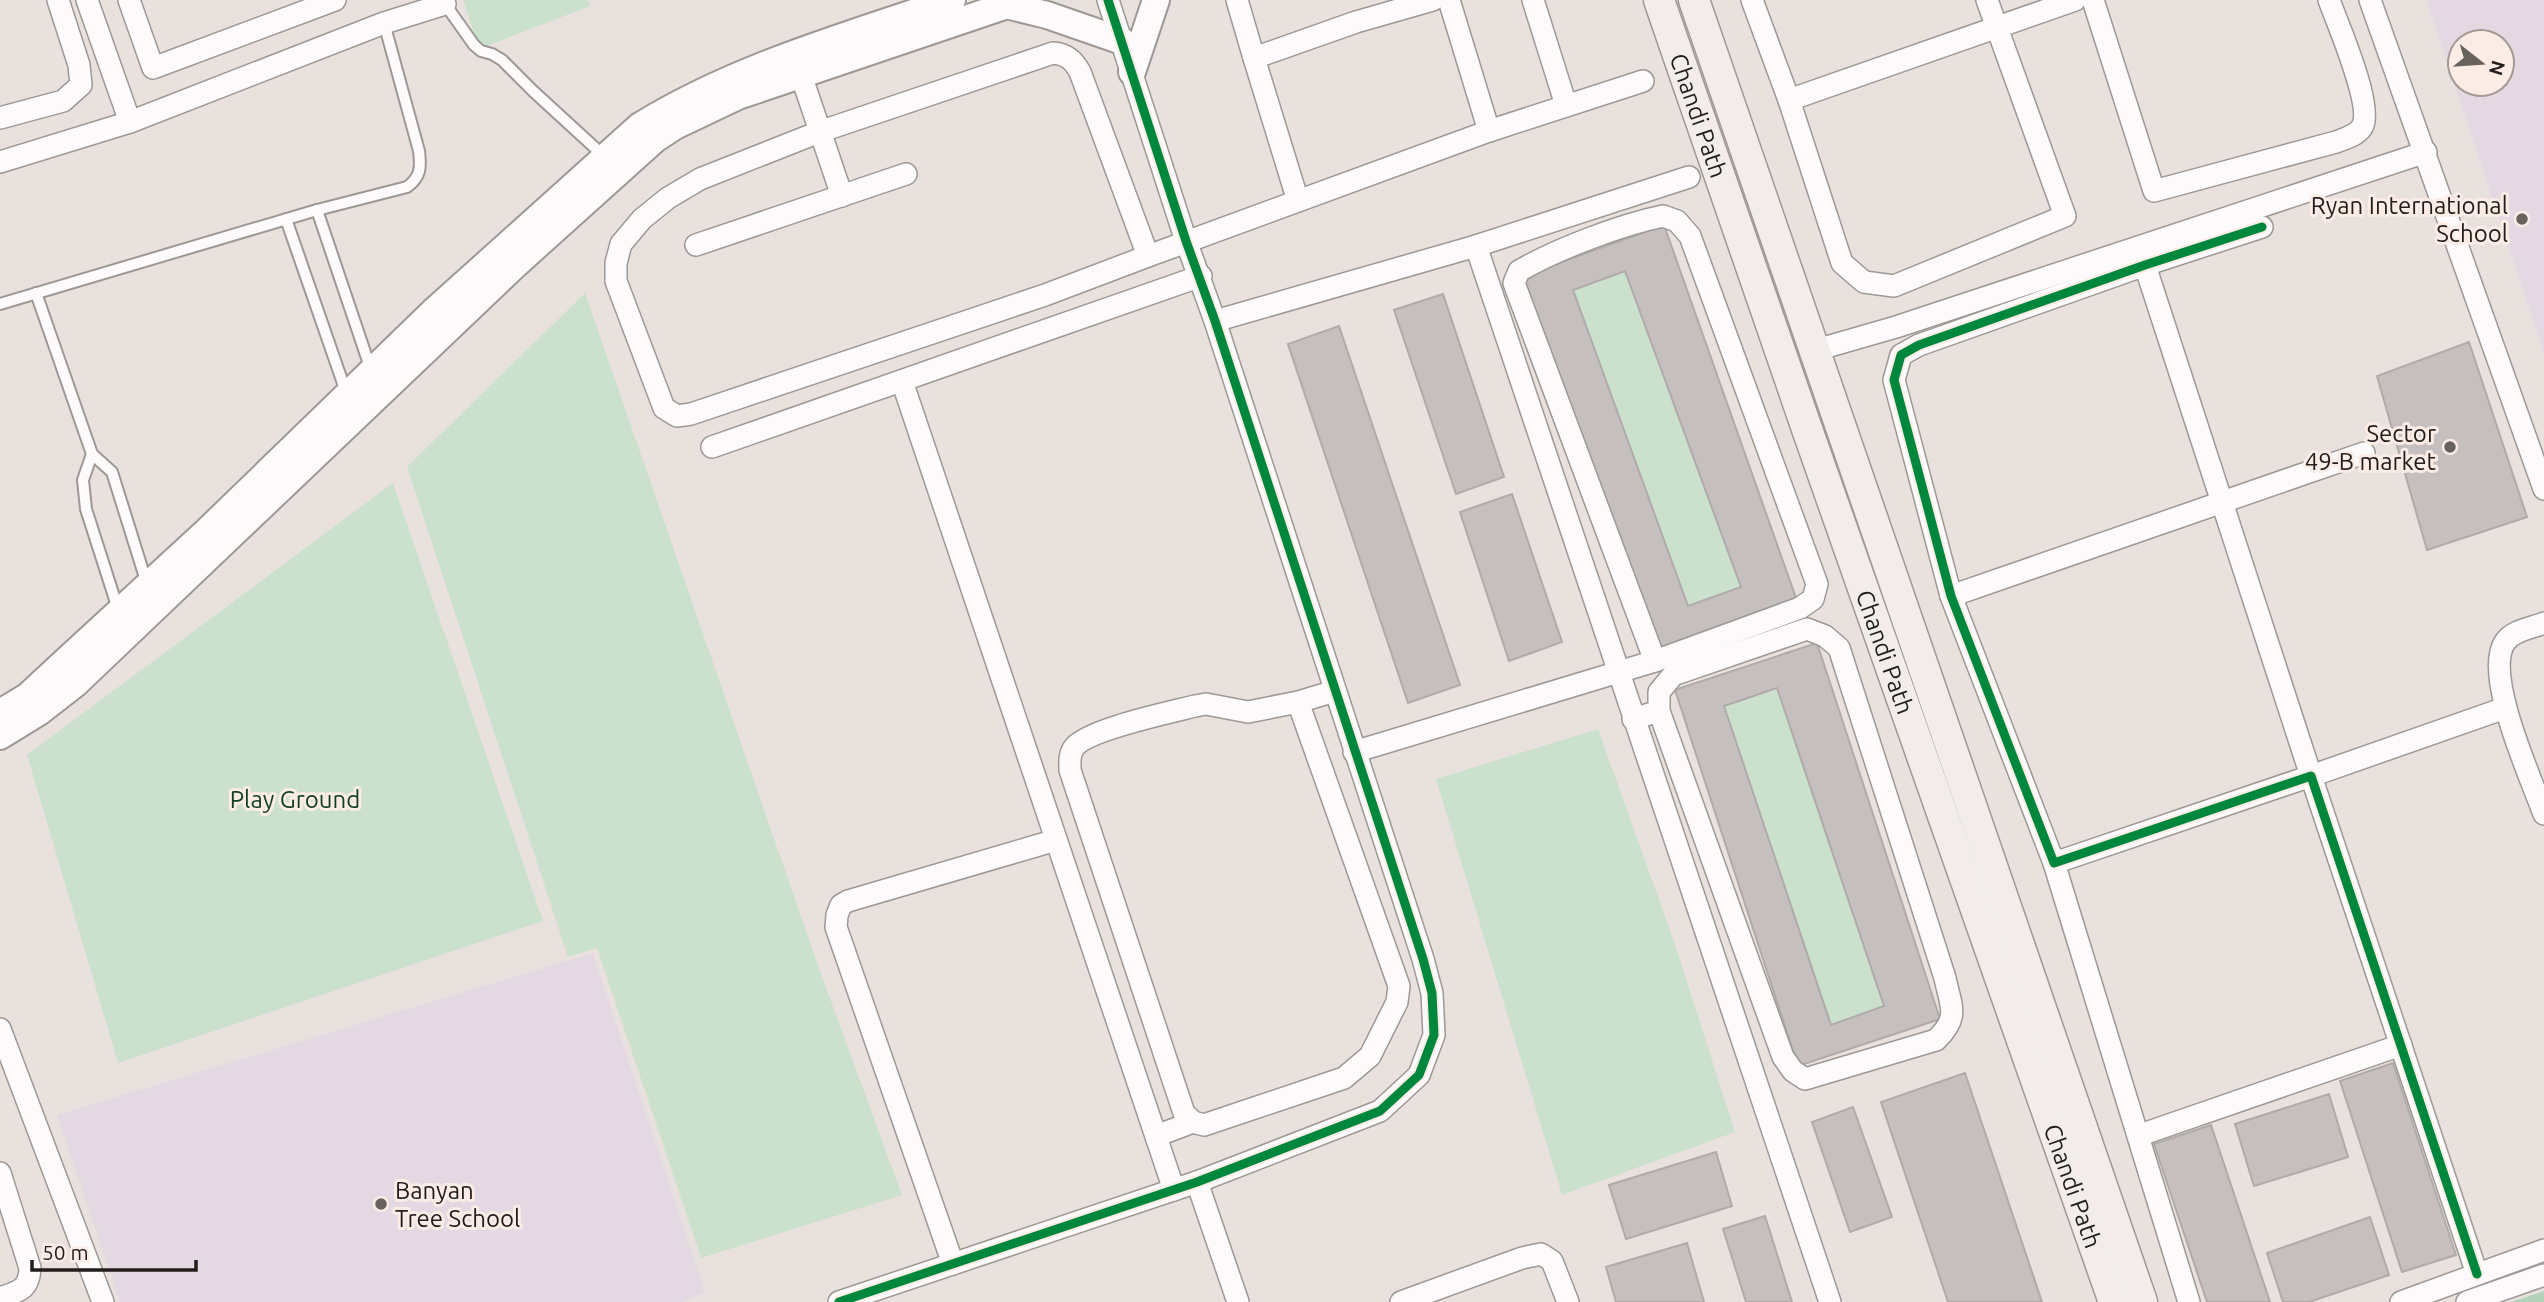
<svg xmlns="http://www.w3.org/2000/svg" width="2544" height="1302" font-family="Ubuntu,sans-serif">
  <rect width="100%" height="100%" fill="#e9e1dd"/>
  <g fill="#e4d9e3" fill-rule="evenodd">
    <path d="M2426,0H2544V354ZM2502,42V84H2460V42Z"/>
    <path d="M593,953L705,1293L682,1302H120L57,1115Z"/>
  </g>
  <g fill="#cbe1ce">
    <path d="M463,0H588L590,6L479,49Z"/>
    <path d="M1625,271L1741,587L1688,606L1573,291Z"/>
    <path d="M585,293L820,971L902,1195L701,1258L597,948L568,957L407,467Z"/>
    <path d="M393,483L543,921L118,1063L27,755Z"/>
    <path d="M1777,688L1884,1006L1831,1025L1724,706Z"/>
    <path d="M1598,729L1675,944L1735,1132L1562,1195L1436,779Z"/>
  </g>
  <path fill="#b4d2ba" d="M2544,1291V1302H2511Z"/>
  <g fill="#c6bfbf" stroke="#b0aaa9" stroke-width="2" fill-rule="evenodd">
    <path d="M1664,225L1796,598L1656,649L1523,276ZM1625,271L1741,587L1688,606L1573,290Z"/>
    <path d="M1443,294L1504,477L1456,494L1394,310Z"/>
    <path d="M1339,326L1460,685L1408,703L1288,344Z"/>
    <path d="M2469,342L2527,517L2427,550L2377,376Z"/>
    <path d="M1512,494L1562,642L1509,661L1460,512Z"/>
    <path d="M1817,643L1940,1019L1798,1066L1675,690ZM1777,688L1884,1006L1831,1025L1724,706Z"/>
    <path d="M2393,1063L2456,1255L2402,1272L2340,1081Z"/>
    <path d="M1965,1073L2042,1302H1948L1881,1102Z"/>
    <path d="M2329,1094L2348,1157L2254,1186L2235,1124Z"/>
    <path d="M1853,1107L1892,1217L1850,1232L1812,1122Z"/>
    <path d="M2211,1125L2270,1302H2207L2154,1144Z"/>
    <path d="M1716,1152L1732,1206L1626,1239L1609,1185Z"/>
    <path d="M1765,1216L1792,1302H1746L1723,1229Z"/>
    <path d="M2370,1217L2389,1275L2309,1302H2283L2267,1253Z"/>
    <path d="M1687,1243L1704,1302H1616L1606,1267Z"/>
  </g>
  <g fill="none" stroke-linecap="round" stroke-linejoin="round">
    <defs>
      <g id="service">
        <path d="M445,4L474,45L481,51L492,54L502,60L533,91L605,157"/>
        <path d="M317,210L371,370"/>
        <path d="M286,219L346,392"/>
        <path d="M36,293L92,454L112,472L147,584"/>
        <path d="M0,304L317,210L407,187C421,177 421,167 419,151L384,23"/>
        <path d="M92,454L83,480L86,509L118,609"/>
      </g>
      <g id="minor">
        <path d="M87,0L130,122"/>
        <path d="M129,0L153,68L335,0"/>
        <path d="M1237,0L1254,58"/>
        <path d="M1449,0L1489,131"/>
        <path d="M1533,0L1566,105"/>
        <path d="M1752,0L1789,100L1842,263L1864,282L1894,286L2065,216L1987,0"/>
        <path d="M2093,0L2154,191L2336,142C2346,138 2359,135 2363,125C2372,102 2338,25 2329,0"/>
        <path d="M2370,0L2544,489"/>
        <path d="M1053,53C1067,54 1074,61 1080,72L1148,256L1045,295L691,414L677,416L664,408L616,281V263L621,244L642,219L668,198L700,179L819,132Z"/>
        <path d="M801,75L842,196"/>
        <path d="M1789,100L2075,0"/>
        <path d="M0,118L63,101L81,85L79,65L58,0"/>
        <path d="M0,162L130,122L384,23L445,4"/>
        <path d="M1298,201L1254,58L1356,22L1433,0"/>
        <path d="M1663,216L1677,221L1690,236L1817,584L1813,599L1800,608L1655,661L1514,283L1519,271C1557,249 1620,225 1663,216Z"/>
        <path d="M2262,227L2145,265L1919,345L1901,355L1894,380L1951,596L2054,863L2311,776L2477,1274"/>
        <path d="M696,245L906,174"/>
        <path d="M1476,246L1830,1302"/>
        <path d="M2139,247L2311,776L2505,708"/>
        <path d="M1148,256L1489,131L1643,81"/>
        <path d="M1215,321L1476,246L1689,177"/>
        <path d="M1816,350L1896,327L2426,152"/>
        <path d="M902,381L1174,1190"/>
        <path d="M712,447L1201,276"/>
        <path d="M1951,596L2364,453"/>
        <path d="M2544,623C2532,628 2513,630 2505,642C2483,674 2531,778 2544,814"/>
        <path d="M1298,702L1248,712L1206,704L1195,706C1172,712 1084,730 1073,749C1069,756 1070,762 1070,770L1184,1113L1193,1122L1204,1125L1344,1078L1370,1056L1397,1002L1399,986L1298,702L1335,691"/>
        <path d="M1633,719L1659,711V692L1673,675L1807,629L1825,636L1839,648L1945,978C1951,1007 1960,1017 1936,1040L1805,1079L1793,1071L1783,1057L1659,711"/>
        <path d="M1354,752L1655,661"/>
        <path d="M2054,863L2189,1302"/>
        <path d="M0,1029L103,1302"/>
        <path d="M2140,1135L2401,1045"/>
        <path d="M1156,1136L1193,1122"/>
        <path d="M0,1173L30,1268C29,1290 19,1291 0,1298"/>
        <path d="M1197,1182L1238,1302"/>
        <path d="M953,1264L836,927L837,915L841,905L848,901L1056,840"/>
        <path d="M839,1302L1197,1182L1380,1111L1419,1075L1434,1035L1432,993L1423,959L1215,321L1186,241L1108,0"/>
        <path d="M1401,1302L1522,1258L1541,1254L1552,1261L1568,1302"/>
        <path d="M2401,1302L2544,1250"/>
        <path d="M2467,1302L2544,1275"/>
      </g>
      <g id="tertiary">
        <path d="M1006,5L1047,15L1122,41"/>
        <path d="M1132,72L1156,0"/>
        <path d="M0,713L28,696L57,669L207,531L433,312L640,126C736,67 846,36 952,0"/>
        <path d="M0,736L39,712L75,684L515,265L655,139L675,126L738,96L1022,0"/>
      </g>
      <g id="secondary">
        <path id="s1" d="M1659,0L1807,429L2114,1302"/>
        <path d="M1694,0L2142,1302"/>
      </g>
    </defs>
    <use href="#service" stroke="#9e9895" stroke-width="14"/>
    <use href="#minor" stroke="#9e9895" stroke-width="24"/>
    <use href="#tertiary" stroke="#9e9895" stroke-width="30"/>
    <use href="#secondary" stroke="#9e9895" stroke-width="33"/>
    <use href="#service" stroke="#fcfafa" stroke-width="10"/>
    <use href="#minor" stroke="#fcfafa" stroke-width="21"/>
    <use href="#tertiary" stroke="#fcfafa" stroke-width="26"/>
    <use href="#secondary" stroke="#f2edeb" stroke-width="30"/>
    <defs>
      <g id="cycleway">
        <path d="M2262,227L2145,265L1919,345L1901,355L1894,380L1951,596L2054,863L2311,776L2477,1274"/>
        <path d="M839,1302L1197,1182L1380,1111L1419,1075L1434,1035L1432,993L1423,959L1215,321L1186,241L1108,0"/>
      </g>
    </defs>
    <use href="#cycleway" stroke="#fcece6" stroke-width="13"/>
    <use href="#cycleway" stroke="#00873e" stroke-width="9"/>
  </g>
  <g fill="#68625f" stroke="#fcece6" stroke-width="2.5">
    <circle cx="2522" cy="219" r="7"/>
    <circle cx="2450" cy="447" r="7"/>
    <circle cx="381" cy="1204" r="7"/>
  </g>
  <g text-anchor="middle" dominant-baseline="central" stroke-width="6" stroke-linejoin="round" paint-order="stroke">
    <g font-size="24" fill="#221d1b" stroke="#fcece6">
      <text stroke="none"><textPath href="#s1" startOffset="122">Chandi Path</textPath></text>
      <text stroke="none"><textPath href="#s1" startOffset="690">Chandi Path</textPath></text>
      <text stroke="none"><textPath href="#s1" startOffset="1256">Chandi Path</textPath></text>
    </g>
    <g font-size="24" fill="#221d1b" stroke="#fcece6" text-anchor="end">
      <text x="2508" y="205">Ryan International<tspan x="2508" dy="28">School</tspan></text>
      <text x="2436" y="433">Sector<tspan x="2436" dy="28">49-B market</tspan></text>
      <text x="395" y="1190" text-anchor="start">Banyan<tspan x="395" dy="28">Tree School</tspan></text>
    </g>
    <g font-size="24" fill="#0f3f24" stroke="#fcece6">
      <text x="295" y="799">Play Ground</text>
    </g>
  </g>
  <g transform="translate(2481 63) rotate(107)"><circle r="33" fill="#fcece6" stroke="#a59995" stroke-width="2"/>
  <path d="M0-5L12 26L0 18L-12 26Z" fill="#68625f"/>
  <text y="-10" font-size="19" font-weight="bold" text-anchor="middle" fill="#221d1b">N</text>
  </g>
  <path d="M32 1260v10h164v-10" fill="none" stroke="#221d1b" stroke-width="3.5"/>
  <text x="42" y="1260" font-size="21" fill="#221d1b" stroke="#fcece6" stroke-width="5" paint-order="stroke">50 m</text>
</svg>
